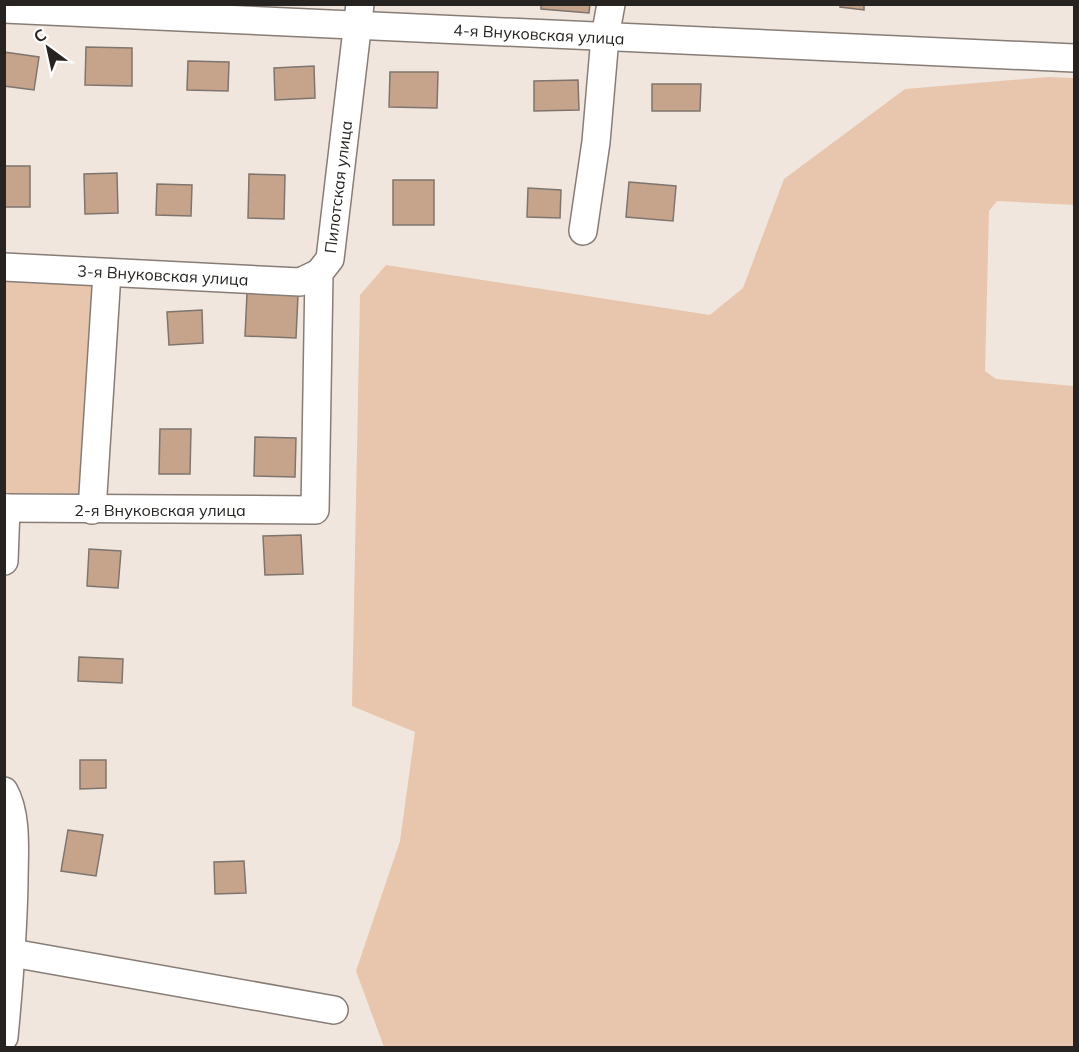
<svg xmlns="http://www.w3.org/2000/svg" width="1079" height="1052" font-family="Mulish,sans-serif">
  <rect width="100%" height="100%" fill="#f1e6dd"/>
  <g fill="#e7c6ad">
    <path d="M1048,77L1074,78V205L997,201L989,211L985,371L996,379L1074,386V1047H384L356,971L400,841L415,732L352,706L360,295L386,265L710,315L743,288L784,179L905,89Z"/>
    <path d="M4,280L95,286L82,494L5,493Z"/>
  </g>
  <g fill="#c5a48b" stroke="#7f756e" stroke-width="1.5">
    <path d="M541,4H590L589,13L541,9Z"/>
    <path d="M840,4H864V10L840,7Z"/>
    <path d="M86,47L132,48V86L85,85Z"/>
    <path d="M4,52L39,57L34,90L4,86Z"/>
    <path d="M188,61L229,62L228,91L187,90Z"/>
    <path d="M314,66L315,98L275,100L274,68Z"/>
    <path d="M390,72H438L437,108L389,107Z"/>
    <path d="M578,80L579,110L534,111V81Z"/>
    <path d="M652,84H701L700,111H652Z"/>
    <rect x="4" y="166" width="26" height="41"/>
    <path d="M117,173L118,213L85,214L84,174Z"/>
    <path d="M249,174L285,175L284,219L248,218Z"/>
    <rect x="393" y="180" width="41" height="45"/>
    <path d="M629,182L676,186L673,221L626,217Z"/>
    <path d="M157,184L192,185L191,216L156,215Z"/>
    <path d="M528,188L561,190L560,218L527,217Z"/>
    <path d="M247,293L298,295L296,338L245,336Z"/>
    <path d="M202,310L203,343L169,345L167,312Z"/>
    <path d="M160,429H191L190,474H159Z"/>
    <path d="M255,437L296,438L295,477L254,476Z"/>
    <path d="M301,535L303,574L265,575L263,536Z"/>
    <path d="M89,549L121,551L118,588L87,586Z"/>
    <path d="M79,657L123,659L122,683L78,681Z"/>
    <path d="M80,760H106V788L80,789Z"/>
    <path d="M68,830L103,835L96,876L61,871Z"/>
    <path d="M244,861L246,893L215,894L214,862Z"/>
  </g>
  <g fill="none" stroke-linecap="round" stroke-linejoin="round">
    <defs>
      <g id="minor">
        <path d="M4,9L1074,58"/>
        <path d="M583,231L596,142L605,37L611,4"/>
        <path d="M4,267L300,282L319,273"/>
        <path d="M4,508L315,510L319,273L330,259L360,4"/>
        <path d="M92,510L107,273"/>
        <path d="M4,561L6,508"/>
        <path d="M4,791C18,815 14,855 14,882C13,934 9,985 4,1037"/>
        <path d="M12,953L334,1010"/>
      </g>
    </defs>
    <use href="#minor" stroke="#877d76" stroke-width="30"/>
    <use href="#minor" stroke="#fff" stroke-width="27"/>
  </g>
  <g text-anchor="middle" dominant-baseline="central" stroke-width="5" stroke-linejoin="round" paint-order="stroke">
    <g font-size="16" fill="#272320" stroke="#fff">
      <text transform="translate(539 34) rotate(3)">4-я Внуковская улица</text>
      <text transform="translate(338 187) rotate(-83)">Пилотская улица</text>
      <text transform="translate(163 275) rotate(3)">3-я Внуковская улица</text>
      <text x="160" y="510">2-я Внуковская улица</text>
    </g>
  </g>
  <rect width="1079" height="1052" fill="none" stroke="#272320" stroke-width="12"/>
  <g transform="translate(48 48) rotate(327)" stroke="#ffffff" stroke-width="4.5" paint-order="stroke">
  <path d="M0-4.5L10 22L0 15L-10 22Z" fill="#272320"/>
  <text y="-9" font-size="16" font-weight="bold" text-anchor="middle" fill="#272320">С</text>
  </g>
</svg>
